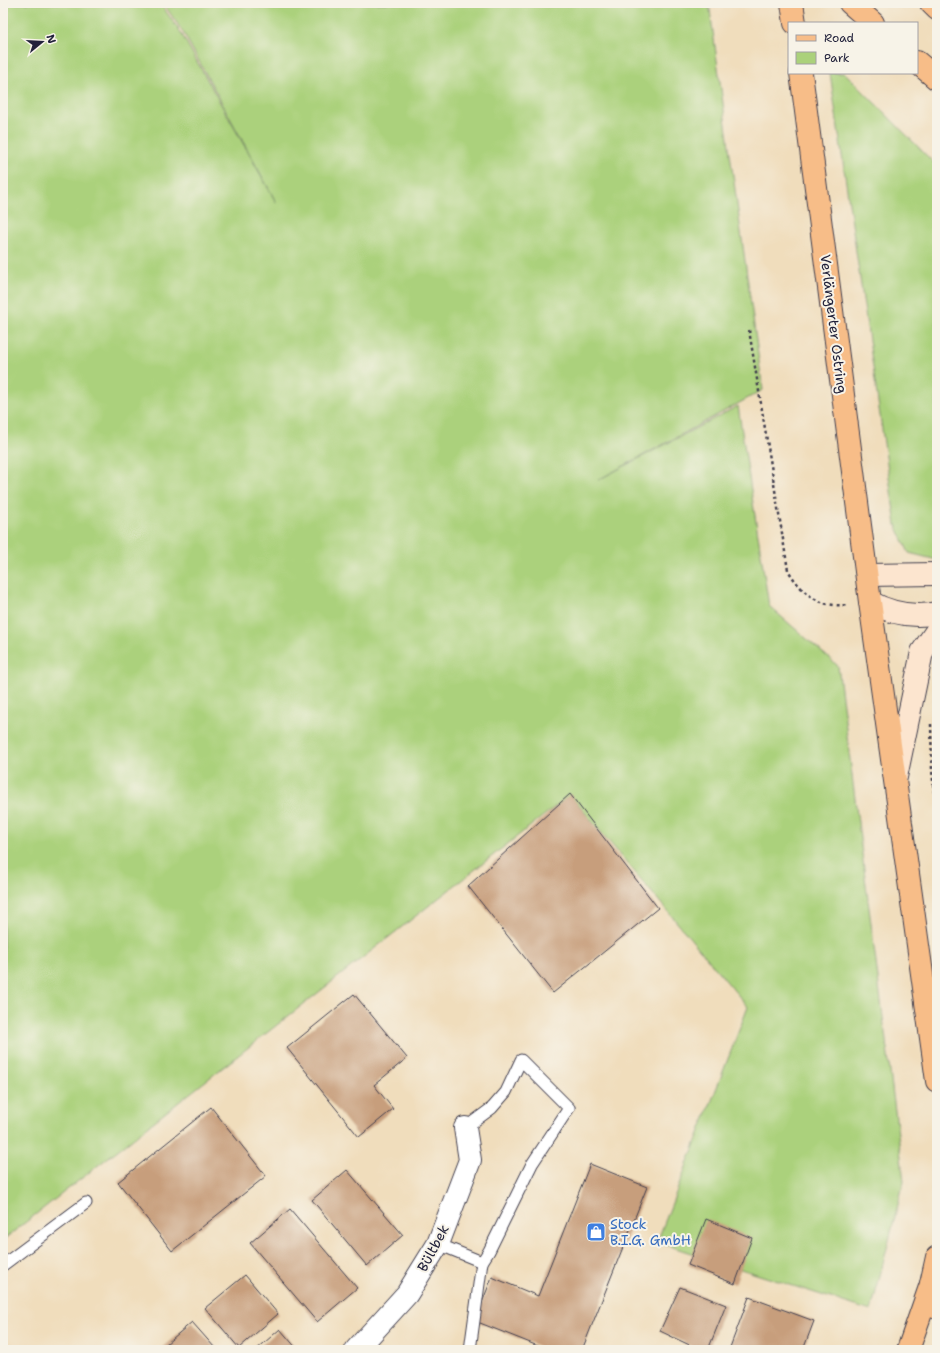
<svg xmlns="http://www.w3.org/2000/svg" width="940" height="1353" font-family="'Shantell Sans',sans-serif">
  <rect width="100%" height="100%" fill="#f7f3e8"/>
  <filter id="ink" filterUnits="userSpaceOnUse"><feTurbulence type="fractalNoise" baseFrequency=".025" numOctaves="2"/><feDisplacementMap in="SourceGraphic" scale="8" xChannelSelector="R" yChannelSelector="G"/><feConvolveMatrix kernelMatrix="1 2 1 2 8 2 1 2 1" color-interpolation-filters="sRGB"/></filter>
  <filter id="wash" filterUnits="userSpaceOnUse"><feTurbulence type="fractalNoise" baseFrequency=".012" numOctaves="4" result="noise"/><feDisplacementMap in="SourceGraphic" scale="16" xChannelSelector="R" yChannelSelector="G"/><feGaussianBlur stdDeviation="0.9" result="paint"/><feColorMatrix in="noise" values="0 0 0 0 0 0 0 0 0 0 0 0 0 0 0 0 0 1.4 0 .05"/><feComposite in="paint" operator="in"/></filter>
  <g filter="url(#wash)">
    <rect width="100%" height="100%" fill="#f0ddbc"/>
    <g fill="#abd17b" stroke="#667a5b">
      <path d="M3,3H160L181,33L276,202L183,32L163,3H709L763,390L598,480L738,406L769,606L838,666L904,1181L871,1311L657,1242L748,1007L570,795L3,1240Z"/>
      <path d="M830,73H845L937,166V560L909,553L896,525Z"/>
    </g>
    <g id="blocks">
      <g fill="#c79e7c">
        <path d="M570,794L658,908L553,993L468,886Z"/>
        <path d="M354,994L407,1058L374,1085L393,1109L359,1137L287,1048Z"/>
        <path d="M211,1107L266,1176L172,1251L118,1182Z"/>
        <path d="M590,1164L647,1187L582,1350H548L475,1321L492,1277L538,1296Z"/>
        <path d="M347,1170L403,1235L367,1266L312,1200Z"/>
        <path d="M290,1209L357,1288L317,1322L250,1243Z"/>
        <path d="M706,1219L752,1238L735,1284L688,1265Z"/>
        <path d="M245,1275L278,1314L239,1348L205,1308Z"/>
        <path d="M680,1287L726,1305L708,1350H700L660,1331Z"/>
        <path d="M749,1297L814,1321L803,1350H729Z"/>
        <path d="M192,1322L215,1348L213,1350H159Z"/>
        <path d="M280,1329L298,1350H256Z"/>
      </g>
    </g>
  </g>
  <g filter="url(#ink)">
    <use href="#blocks" fill-opacity="0" stroke="#413e4e" stroke-width="1"/>
    <g fill="none" stroke-linecap="round" stroke-linejoin="round">
      <defs>
        <g id="lane">
          <path d="M438,1244L482,1262L489,1251L532,1164L569,1108L521,1060L506,1092L492,1108L465,1128"/>
          <path d="M3,1265L86,1203"/>
          <path d="M470,1350L482,1262"/>
        </g>
        <path id="street" d="M356,1350L407,1294L438,1244L470,1160L465,1128"/>
        <g id="secondary">
          <path d="M867,575L937,574"/>
          <path d="M870,602C892,614 913,618 937,613"/>
          <path d="M896,777L922,652L937,630"/>
        </g>
        <g id="primary">
          <path d="M792,3L795,23"/>
          <path d="M801,73L870,602L937,1081"/>
          <path d="M908,1350L931,1284L937,1257"/>
        </g>
        <g id="highway">
          <path d="M850,3L873,23"/>
          <path d="M931,3L937,9"/>
          <path d="M917,62L937,79"/>
          <path d="M931,1284L937,1308"/>
        </g>
      </defs>
      <use href="#lane" stroke="#413e4e" stroke-width="13"/>
      <use href="#street" stroke="#413e4e" stroke-width="24"/>
      <use href="#secondary" stroke="#413e4e" stroke-width="24"/>
      <use href="#primary" stroke="#413e4e" stroke-width="24"/>
      <use href="#highway" stroke="#413e4e" stroke-width="24"/>
      <g stroke="#413e4e" stroke-width="2.5" stroke-dasharray="3 3" stroke-linecap="butt">
        <path d="M749,330L788,570C802,593 818,608 848,605"/>
        <path d="M931,724L932,770L937,825"/>
      </g>
      <use href="#lane" stroke="#fff" stroke-width="11"/>
      <use href="#street" stroke="#fff" stroke-width="22"/>
      <use href="#secondary" stroke="#fce5cf" stroke-width="22"/>
      <use href="#primary" stroke="#f7bd88" stroke-width="22"/>
      <use href="#highway" stroke="#f7bd88" stroke-width="22"/>
    </g>
  </g>
  <defs>
    <symbol id="shop-square" viewBox="-11 -11 22 22"><rect x="-9" y="-9" width="18" height="18" rx="4" fill="#3f7fe0" stroke="#f7f3e8"/><path d="M-5-2.5h2.3a2.7 3.5 0 0 1 5.4 0H5L5.5 6h-11ZM-1.5-2.5h3a1.5 2.3 0 0 0-3 0Z" fill="#fff"/></symbol>
  </defs>
  <g fill-rule="evenodd">
    <use href="#shop-square" x="585" y="1221" width="22" height="22"/>
  </g>
  <g text-anchor="middle" dominant-baseline="central" stroke-width="4" stroke-linejoin="round" paint-order="stroke">
    <g font-size="14" fill="#22223b" stroke="#f7f3e8">
      <text transform="translate(834 324) rotate(83)">Verlängerter Ostring</text>
      <text transform="translate(433 1248) rotate(-62)">Bültbek</text>
    </g>
    <g font-size="14" fill="#366cbe" stroke="#f7f3e8" text-anchor="start">
      <text x="610" y="1224">Stock<tspan x="610" dy="16">B.I.G. GmbH</tspan></text>
    </g>
  </g>
  <rect width="940" height="1353" fill="none" stroke="#f7f3e8" stroke-width="16"/>
  <rect x="788" y="22" width="130" height="52" fill="#f7f3e8" stroke="#a29fa3"/>
  <rect x="796" y="35" width="20" height="6" fill="#f7bd88" stroke="#a29fa3"/>
  <text x="824" y="42" font-size="12" fill="#22223b">Road</text>
  <rect x="796" y="52" width="20" height="12" fill="#abd17b" stroke="#a29fa3"/>
  <text x="824" y="62" font-size="12" fill="#22223b">Park</text>
  <g transform="translate(42 42) rotate(72)" stroke="#f7f3e8" stroke-width="3" paint-order="stroke">
  <path d="M0-3L7 15L0 10L-7 15Z" fill="#22223b"/>
  <text y="-6" font-size="11" font-weight="bold" text-anchor="middle" fill="#22223b">N</text>
  </g>
</svg>
